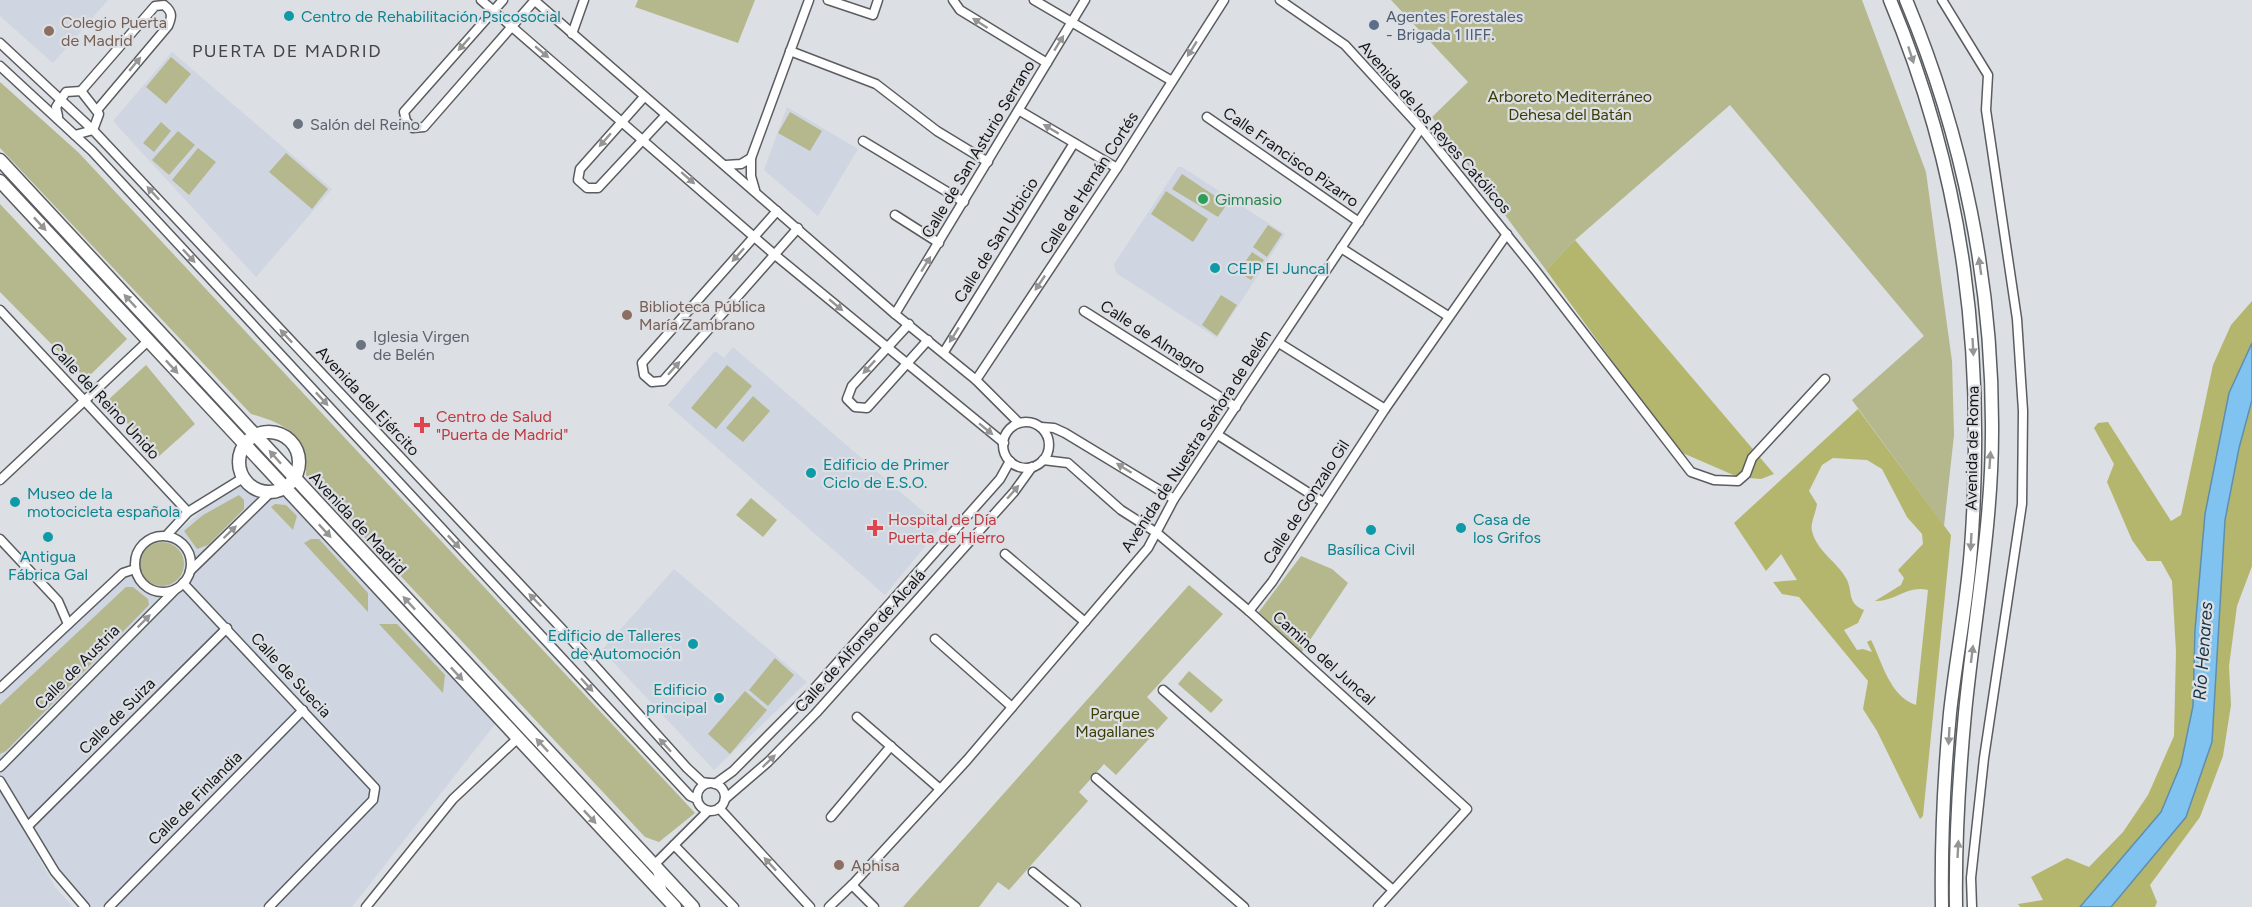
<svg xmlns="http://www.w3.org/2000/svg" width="2252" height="907" font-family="Figtree,sans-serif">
  <rect width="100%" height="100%" fill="#dcdfe3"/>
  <g fill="#cfd6e1">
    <path d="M0,0H108L53,63L0,16Z"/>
    <path d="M172,52L332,189L256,277L113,121Z"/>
    <path d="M787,107L858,149L818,216L764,170Z"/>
    <path d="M1178,167H1182L1285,234L1217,338L1116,273L1114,264Z"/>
    <path d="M733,347L941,527L885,595L668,405L715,351L724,358Z"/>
    <path d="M243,478L260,491L270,493L285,488L499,719L352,907H85L55,872L0,781V689L230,486Z"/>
    <path d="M674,569L807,682L714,770L602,650Z"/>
    <path d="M0,787L55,887L73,907H0Z"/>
  </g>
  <g fill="#b5b78d">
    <path d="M638,0H755L738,43L635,7Z"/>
    <path d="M1391,0H1862L1926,172L1952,361L1954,435L1944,526L1852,400L1924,336L1730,105L1575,240L1546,270L1432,117L1468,82Z"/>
    <path d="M171,57L191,74L166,104L146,87Z"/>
    <path d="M0,82L79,153L695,813L659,842L645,837L306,475C308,435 286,424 251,414L0,148Z"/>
    <path d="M790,112L822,131L810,151L778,133Z"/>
    <path d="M161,122L171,131L154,152L143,143Z"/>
    <path d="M178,131L195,145L169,175L152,160Z"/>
    <path d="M198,148L216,162L189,195L172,180Z"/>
    <path d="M286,153L328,189L312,209L269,172Z"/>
    <path d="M1182,174L1227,204L1218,217L1172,189Z"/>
    <path d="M1166,191L1208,219L1193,242L1151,214Z"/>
    <path d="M0,204L127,339L86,379L0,292Z"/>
    <path d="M1268,225L1282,234L1267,257L1253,247Z"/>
    <path d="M1252,252L1264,260L1251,280L1238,272Z"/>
    <path d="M1221,295L1237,305L1217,336L1202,325Z"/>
    <path d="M146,365L195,424L158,457L107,401Z"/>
    <path d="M727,365L752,386L716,429L691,408Z"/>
    <path d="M753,396L770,411L743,442L726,428Z"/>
    <path d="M239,495L244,500V509L208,545L197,549L184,531L203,515Z"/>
    <path d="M751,498L777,520L763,537L736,515Z"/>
    <path d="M275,504L286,505L297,516L293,530L271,507Z"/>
    <path d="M311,539H319L368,593V612L304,543Z"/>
    <circle cx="162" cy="564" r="22"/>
    <path d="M1301,556L1332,569L1348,583L1302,652L1258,613Z"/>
    <path d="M1189,585L1223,614L1147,697L1168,718L1116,775L1104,764L1079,792L1088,801L1009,890L998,882L979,907H903Z"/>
    <path d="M126,587H133L148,599L149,605L6,751L0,754V705Z"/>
    <path d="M379,624H397L445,675L443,693Z"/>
    <path d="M775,658L794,675L768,706L749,690Z"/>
    <path d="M1189,671L1223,700L1211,713L1178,684Z"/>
    <path d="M745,691L767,710L730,754L708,734Z"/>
  </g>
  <g fill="#b4b66e" fill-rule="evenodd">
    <path d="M1575,240L1774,474L1761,479L1738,477L1678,451L1546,270Z"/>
    <path d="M2252,301V566L2237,606L2229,666L2231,705L2223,756L2200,817L2150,885L2157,902L2155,907H2020L2018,904L2043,900L2031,877L2067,858L2089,867L2123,832L2148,795L2174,736L2176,652L2172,581L2161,561H2147L2132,540L2107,482L2114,464L2094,428L2098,423L2108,422L2171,521L2181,515L2213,365L2231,325Z"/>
    <path d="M1858,409L1951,535L1923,816L1920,819L1877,731L1863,709L1868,681L1799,597L1782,594L1773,582L1797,580L1781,554L1766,571L1734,523ZM1833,458L1867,460L1882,469L1907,517L1922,534L1923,544L1898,570L1904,578L1901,585L1875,601C1895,602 1907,585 1928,590L1916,705C1889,696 1882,661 1871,640L1867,642L1872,652L1863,649L1857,650L1844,630L1858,623L1864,610C1847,603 1853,593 1847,580C1838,562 1817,552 1812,531C1810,524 1816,512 1817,504L1809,491L1822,465Z"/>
  </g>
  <path fill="#80c3f0" stroke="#5f8eaf" stroke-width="1.5" d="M2252,343V400L2239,448L2225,520L2212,742L2186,817L2111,907H2080L2161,812L2181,764L2193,706L2195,630L2205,514L2229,393Z"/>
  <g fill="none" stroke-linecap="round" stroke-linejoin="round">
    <defs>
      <g id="street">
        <path d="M481,0L775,255L1004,443"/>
        <path d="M503,0L404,112L406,121L413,128L424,127L535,0"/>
        <path d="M534,0L895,314L976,380L1019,423"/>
        <path d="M828,0L873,15L878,0"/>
        <path d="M953,0L960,10L1047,63"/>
        <path d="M1034,0L1172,81"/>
        <path d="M1280,0L1345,45L1421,128L1536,271L1691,472L1714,480L1738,481L1746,474L1752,458L1825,379"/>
        <path d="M1942,0L1988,75L1986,110L2017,319L2023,411L2022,504L1984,758L1971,878L1972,907"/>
        <path d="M572,34L584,0"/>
        <path d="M0,43L93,130L561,628L687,768L702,782L708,783"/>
        <path d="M790,51L876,84L937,131L988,162"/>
        <path d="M0,66L92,151L611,711L690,796L697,799"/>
        <path d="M81,91L155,6L164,5C173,12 172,17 168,26L98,109"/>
        <path d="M644,97L580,169L578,180L587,188H598L665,116"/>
        <path d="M1020,111L1117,168"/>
        <path d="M58,116L56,107L66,92L81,91L99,114L93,130L75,135"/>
        <path d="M1207,117L1359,222"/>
        <path d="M863,141L964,202"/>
        <path d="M726,165L741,164L751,158"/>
        <path d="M755,190L751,176V158L809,0"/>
        <path d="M777,211L642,363L644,375L652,382L663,381L798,228"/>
        <path d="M895,215L939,243"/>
        <path d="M1341,248L1448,316"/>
        <path d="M0,310L188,512"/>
        <path d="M1084,311L1236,407"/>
        <path d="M895,314L1085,0"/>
        <path d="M909,324L852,386L847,399L855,407L867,408L928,340"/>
        <path d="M1279,343L1385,409"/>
        <path d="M944,352L1074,143"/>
        <path d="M976,380L1117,168L1224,0"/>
        <circle cx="1026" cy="445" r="23"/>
        <path d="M1041,427L1054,428L1065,433L1174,499"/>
        <path d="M1218,435L1323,502"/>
        <path d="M1043,460L1068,463L1121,510L1157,533L1249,611L1467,809L1378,907"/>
        <path d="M0,480L148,341"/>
        <path d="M166,536L188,512L243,478"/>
        <circle cx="163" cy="564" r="28"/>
        <path d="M0,539L58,601L68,624"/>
        <path d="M1005,554L1085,622"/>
        <path d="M190,571L270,493"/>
        <path d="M183,583L375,788L373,800L269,907"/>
        <path d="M1249,611L1272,582L1385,409L1507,234"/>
        <path d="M935,639L1012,707"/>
        <path d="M0,688L123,573L135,569"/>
        <path d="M1163,690L1393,890"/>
        <path d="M857,717L940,789"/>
        <path d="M0,767L176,589"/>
        <path d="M1096,778L1244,907"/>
        <path d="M0,781L55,872L85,907"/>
        <circle cx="711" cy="797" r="14"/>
        <path d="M715,784L733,771L814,689L1000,479L1010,461"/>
        <path d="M725,799L768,762L816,713L1014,492L1032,467"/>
        <path d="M719,808L810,907"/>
        <path d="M831,817L891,746"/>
        <path d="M28,826L227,628"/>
        <path d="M674,845L734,907"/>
        <path d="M1033,872L1076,907"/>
        <path d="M852,885L874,907"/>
        <path d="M663,892L655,864L708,811"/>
        <path d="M109,907L303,710"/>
        <path d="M366,907L453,799L517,739"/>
        <path d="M829,907L854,883L967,760L1148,548L1174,499L1421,128"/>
      </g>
      <g id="primary">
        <path d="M1890,0C1965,179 1985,356 1971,548C1967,603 1956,658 1950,713C1944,777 1941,843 1942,907"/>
        <path d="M1906,0C1963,136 1993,284 1992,432C1992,526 1974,620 1965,713C1959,777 1955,843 1956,907"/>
        <path d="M0,160L693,907"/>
        <path d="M0,181L675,907"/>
        <circle cx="269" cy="462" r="30"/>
      </g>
    </defs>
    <use href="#street" stroke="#5a5d60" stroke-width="11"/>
    <use href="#primary" stroke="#5a5d60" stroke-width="15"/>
    <use href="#street" stroke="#fff" stroke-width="8"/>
    <use href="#primary" stroke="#fff" stroke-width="12"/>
  </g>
  <defs><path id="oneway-solid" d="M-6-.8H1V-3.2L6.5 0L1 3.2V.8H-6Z" transform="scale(1.5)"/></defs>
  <g fill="#959596">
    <use href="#oneway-solid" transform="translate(980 23) rotate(-147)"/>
    <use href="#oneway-solid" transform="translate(1059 43) rotate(-58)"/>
    <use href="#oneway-solid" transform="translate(464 44) rotate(131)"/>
    <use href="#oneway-solid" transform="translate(1192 49) rotate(122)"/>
    <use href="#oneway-solid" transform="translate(542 52) rotate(40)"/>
    <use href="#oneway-solid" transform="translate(1911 55) rotate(72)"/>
    <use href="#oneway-solid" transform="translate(135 64) rotate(-50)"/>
    <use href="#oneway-solid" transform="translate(1051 129) rotate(-149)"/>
    <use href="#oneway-solid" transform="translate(605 140) rotate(131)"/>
    <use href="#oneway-solid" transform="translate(688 178) rotate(41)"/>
    <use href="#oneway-solid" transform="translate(153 193) rotate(-133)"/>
    <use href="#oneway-solid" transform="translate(40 224) rotate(47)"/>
    <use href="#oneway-solid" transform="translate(738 255) rotate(132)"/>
    <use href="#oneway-solid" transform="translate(189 256) rotate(47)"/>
    <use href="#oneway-solid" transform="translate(926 264) rotate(-58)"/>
    <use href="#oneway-solid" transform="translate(1980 266) rotate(-98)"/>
    <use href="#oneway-solid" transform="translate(1040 283) rotate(124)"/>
    <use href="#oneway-solid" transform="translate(130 301) rotate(-133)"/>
    <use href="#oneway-solid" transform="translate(836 305) rotate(40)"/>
    <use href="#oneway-solid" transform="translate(954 335) rotate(122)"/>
    <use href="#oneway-solid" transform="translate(286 336) rotate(-133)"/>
    <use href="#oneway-solid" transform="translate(1973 347) rotate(87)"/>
    <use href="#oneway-solid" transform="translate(172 367) rotate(47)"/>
    <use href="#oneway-solid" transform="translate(869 367) rotate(133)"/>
    <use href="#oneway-solid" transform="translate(674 368) rotate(-48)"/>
    <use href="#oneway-solid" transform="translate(322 399) rotate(47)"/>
    <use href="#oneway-solid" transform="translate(986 429) rotate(39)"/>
    <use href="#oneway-solid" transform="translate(275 457) rotate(-132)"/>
    <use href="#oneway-solid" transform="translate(1990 460) rotate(-86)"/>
    <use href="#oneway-solid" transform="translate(1124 468) rotate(-148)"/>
    <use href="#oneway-solid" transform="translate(1013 492) rotate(-49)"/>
    <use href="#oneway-solid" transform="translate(325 531) rotate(47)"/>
    <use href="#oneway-solid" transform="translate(230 532) rotate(-44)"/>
    <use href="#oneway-solid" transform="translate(454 542) rotate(47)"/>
    <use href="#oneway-solid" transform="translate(1971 542) rotate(93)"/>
    <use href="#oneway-solid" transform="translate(535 600) rotate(-134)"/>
    <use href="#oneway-solid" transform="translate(409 603) rotate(-133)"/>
    <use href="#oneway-solid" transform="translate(144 621) rotate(-45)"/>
    <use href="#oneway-solid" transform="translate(1972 654) rotate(-83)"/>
    <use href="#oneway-solid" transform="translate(457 674) rotate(47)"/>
    <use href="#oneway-solid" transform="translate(587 685) rotate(48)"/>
    <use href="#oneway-solid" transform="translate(1949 736) rotate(93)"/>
    <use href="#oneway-solid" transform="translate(542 745) rotate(-133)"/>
    <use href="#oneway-solid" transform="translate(665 745) rotate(-132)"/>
    <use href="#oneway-solid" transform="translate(769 761) rotate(-44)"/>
    <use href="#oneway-solid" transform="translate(590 817) rotate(47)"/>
    <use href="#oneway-solid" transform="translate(1958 849) rotate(-87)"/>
    <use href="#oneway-solid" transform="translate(770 864) rotate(-133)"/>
  </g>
  <g fill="#0f9aa8" stroke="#dcdfe3" stroke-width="2">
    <circle cx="289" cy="16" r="6"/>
    <circle cx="1215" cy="268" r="6"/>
    <circle cx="811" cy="473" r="6"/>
    <circle cx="15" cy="502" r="6"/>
    <circle cx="1461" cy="528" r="6"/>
    <circle cx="1371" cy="530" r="6"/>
    <circle cx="48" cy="537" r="6"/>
    <circle cx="693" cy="644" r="6"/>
    <circle cx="719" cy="698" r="6"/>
  </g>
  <circle fill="#5c6f8a" stroke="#dcdfe3" stroke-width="2" cx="1374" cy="25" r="6"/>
  <g fill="#8d6e63" stroke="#dcdfe3" stroke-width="2">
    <circle cx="49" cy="31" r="6"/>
    <circle cx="627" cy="315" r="6"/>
    <circle cx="839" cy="865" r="6"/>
  </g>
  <g fill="#6b7280" stroke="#dcdfe3" stroke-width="2">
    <circle cx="298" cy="124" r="6"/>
    <circle cx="361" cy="345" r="6"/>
  </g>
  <circle fill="#2e9e5b" stroke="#dcdfe3" stroke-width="2" cx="1203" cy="199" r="6"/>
  <g fill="#e0444e" stroke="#dcdfe3" stroke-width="2">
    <path d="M419 416h6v6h6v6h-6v6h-6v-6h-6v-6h6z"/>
    <path d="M872 519h6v6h6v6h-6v6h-6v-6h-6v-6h6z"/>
  </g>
  <g text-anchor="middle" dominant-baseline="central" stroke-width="4.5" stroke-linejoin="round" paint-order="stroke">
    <g font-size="16" fill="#0d838f" stroke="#dcdfe3" text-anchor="start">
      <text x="301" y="16">Centro de Rehabilitación Psicosocial</text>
      <text x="1227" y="268">CEIP El Juncal</text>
      <text x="823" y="464">Edificio de Primer<tspan x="823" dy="18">Ciclo de E.S.O.</tspan></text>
      <text x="27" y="493">Museo de la<tspan x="27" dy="18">motocicleta española</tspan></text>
      <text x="1473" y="519">Casa de<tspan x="1473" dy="18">los Grifos</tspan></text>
      <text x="1371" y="549" text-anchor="middle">Basílica Civil</text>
      <text x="48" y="556" text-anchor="middle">Antigua<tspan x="48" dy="18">Fábrica Gal</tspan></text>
      <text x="681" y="635" text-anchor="end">Edificio de Talleres<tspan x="681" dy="18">de Automoción</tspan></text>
      <text x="707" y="689" text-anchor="end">Edificio<tspan x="707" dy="18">principal</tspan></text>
    </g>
    <g font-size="16" fill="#4e5e75" stroke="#dcdfe3" text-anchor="start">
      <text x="1386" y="16">Agentes Forestales<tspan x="1386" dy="18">- Brigada 1 IIFF.</tspan></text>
    </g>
    <g font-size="16" fill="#785e54" stroke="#dcdfe3" text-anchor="start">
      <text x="61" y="22">Colegio Puerta<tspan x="61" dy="18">de Madrid</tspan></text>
      <text x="639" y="306">Biblioteca Pública<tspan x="639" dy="18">María Zambrano</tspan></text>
      <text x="851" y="865">Aphisa</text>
    </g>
    <g font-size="16" fill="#3d3d03" stroke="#dcdfe3">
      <text x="1570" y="96">Arboreto Mediterráneo<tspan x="1570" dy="18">Dehesa del Batán</tspan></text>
      <text x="1115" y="713">Parque<tspan x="1115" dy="18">Magallanes</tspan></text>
    </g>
    <g font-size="16" fill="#5b616d" stroke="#dcdfe3" text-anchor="start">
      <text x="310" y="124">Salón del Reino</text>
      <text x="373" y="336">Iglesia Virgen<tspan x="373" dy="18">de Belén</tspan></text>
    </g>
    <g font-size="16" fill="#131416" stroke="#dcdfe3">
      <text transform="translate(1435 127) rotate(49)">Avenida de los Reyes Católicos</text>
      <text transform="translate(978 149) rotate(-59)">Calle de San Asturio Serrano</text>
      <text transform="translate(1291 157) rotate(35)">Calle Francisco Pizarro</text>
      <text transform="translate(1089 183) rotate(-57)">Calle de Hernán Cortés</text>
      <text transform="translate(996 240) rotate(-58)">Calle de San Urbicio</text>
      <text transform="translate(1153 337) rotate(33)">Calle de Almagro</text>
      <text transform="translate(105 401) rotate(47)">Calle del Reino Unido</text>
      <text transform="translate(368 401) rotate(47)">Avenida del Ejército</text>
      <text transform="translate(1196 441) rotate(-57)">Avenida de Nuestra Señora de Belén</text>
      <text transform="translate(1972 448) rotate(-89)">Avenida de Roma</text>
      <text transform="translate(1306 502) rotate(-57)">Calle de Gonzalo Gil</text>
      <text transform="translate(358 523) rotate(47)">Avenida de Madrid</text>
      <text transform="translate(860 641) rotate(-48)">Calle de Alfonso de Alcalá</text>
      <text transform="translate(1324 658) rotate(42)">Camino del Juncal</text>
      <text transform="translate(77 667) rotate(-45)">Calle de Austria</text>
      <text transform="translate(291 675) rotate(47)">Calle de Suecia</text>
      <text transform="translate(117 716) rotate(-45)">Calle de Suiza</text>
      <text transform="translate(195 798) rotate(-45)">Calle de Finlandia</text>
    </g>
    <g font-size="16" fill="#27864d" stroke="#dcdfe3" text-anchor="start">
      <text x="1215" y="199">Gimnasio</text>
    </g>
    <g font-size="16" fill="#be3a42" stroke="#dcdfe3" text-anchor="start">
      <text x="436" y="416">Centro de Salud<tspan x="436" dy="18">"Puerta de Madrid"</tspan></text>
      <text x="888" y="519">Hospital de Día<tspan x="888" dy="18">Puerta de Hierro</tspan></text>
    </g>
    <g font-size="18" letter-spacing="1.5" fill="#424448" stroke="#dcdfe3">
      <text x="287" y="51">PUERTA DE MADRID</text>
    </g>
    <g font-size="18" font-style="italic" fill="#163447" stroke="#dcdfe3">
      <text transform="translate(2203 651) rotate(-86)">Río Henares</text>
    </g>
  </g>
</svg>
